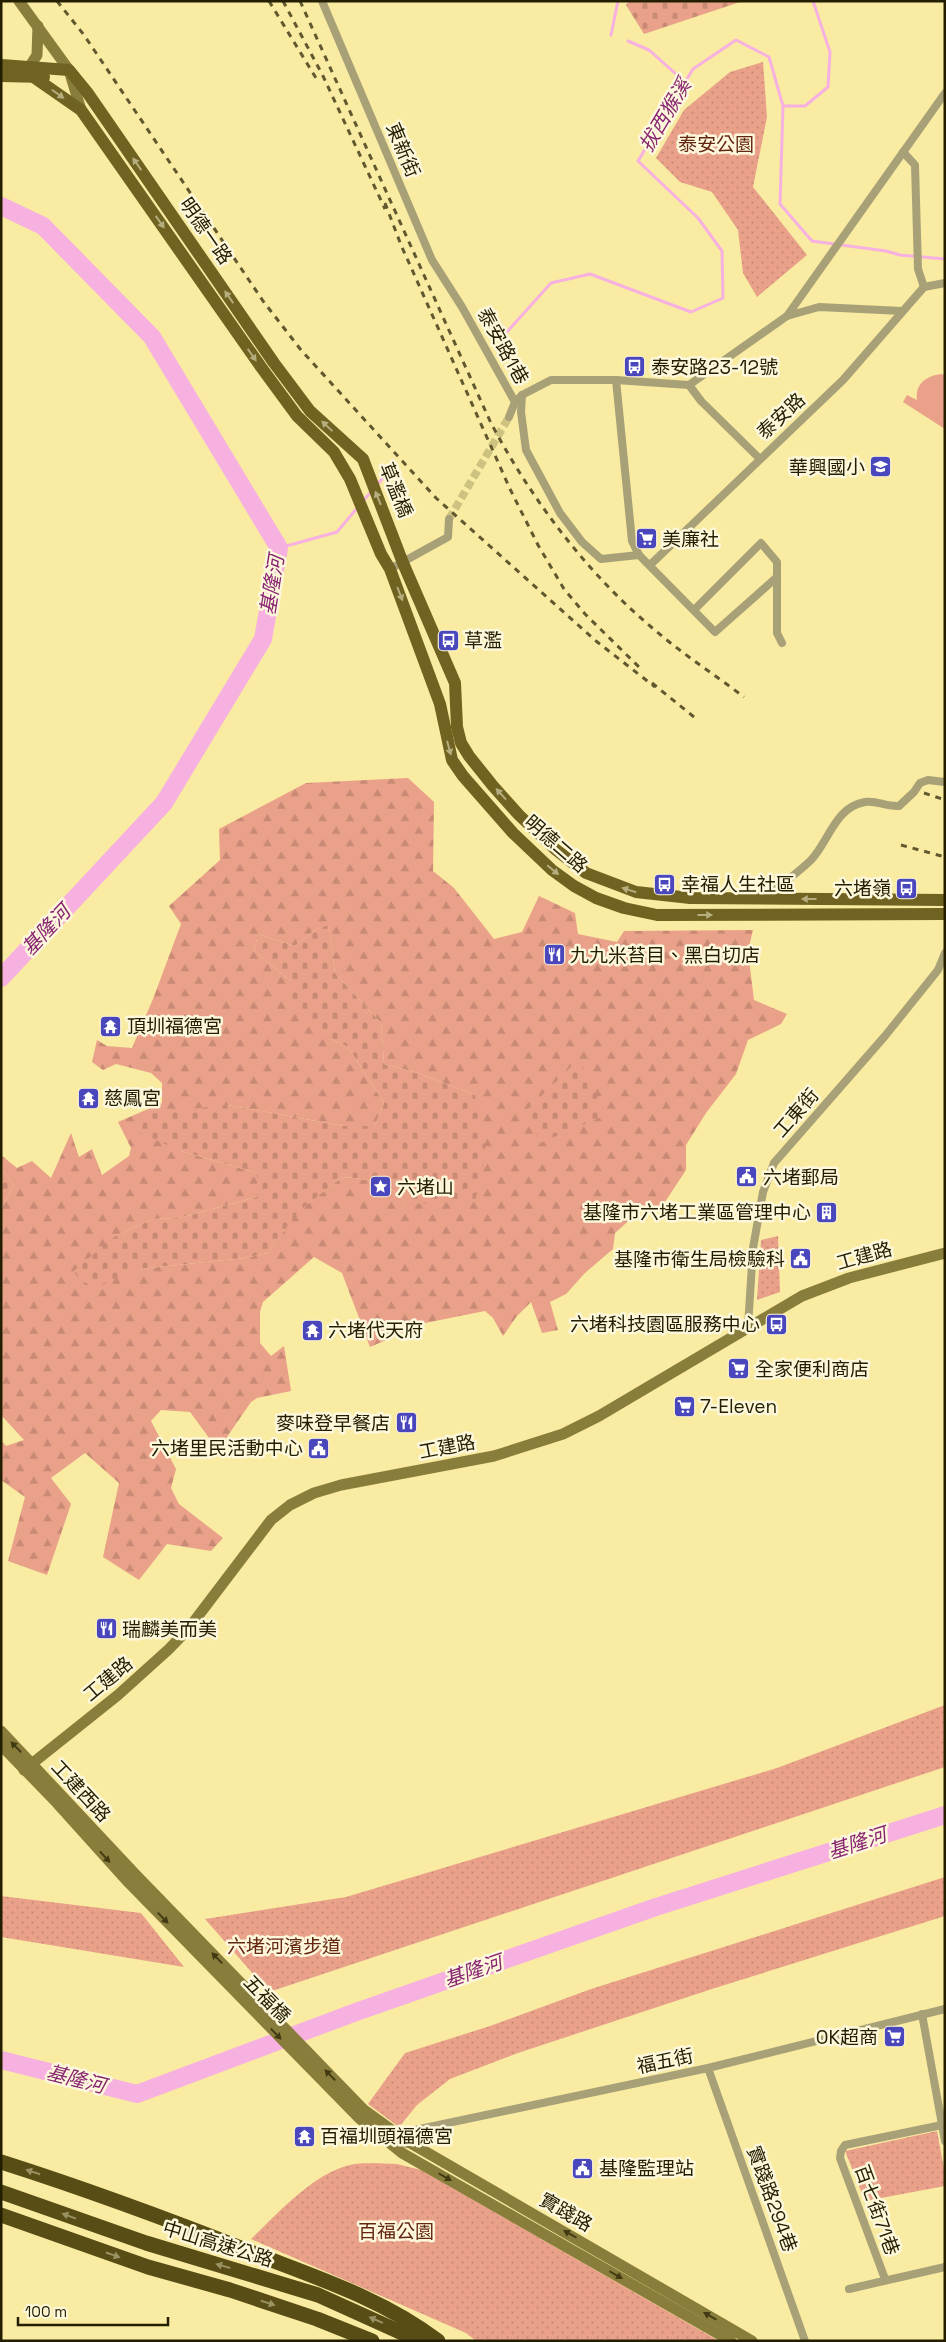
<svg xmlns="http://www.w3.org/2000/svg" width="946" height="2342" font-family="'Space Grotesk','Noto Sans TC',sans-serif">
  <defs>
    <pattern id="forest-firs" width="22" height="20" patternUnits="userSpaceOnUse" patternTransform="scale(1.25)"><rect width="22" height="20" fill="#eaa18a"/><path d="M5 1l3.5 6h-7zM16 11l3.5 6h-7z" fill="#c98a75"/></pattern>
    <pattern id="cemetery-stones" width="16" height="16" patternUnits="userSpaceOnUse" patternTransform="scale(1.25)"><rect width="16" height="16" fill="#eaa18a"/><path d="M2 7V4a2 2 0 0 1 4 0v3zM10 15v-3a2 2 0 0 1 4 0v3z" fill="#c98a75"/></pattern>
    <pattern id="park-dots" width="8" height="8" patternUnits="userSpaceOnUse" patternTransform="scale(1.25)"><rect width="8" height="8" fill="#eaa18a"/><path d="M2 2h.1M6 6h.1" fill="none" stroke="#c98a75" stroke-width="1.8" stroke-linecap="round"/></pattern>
  </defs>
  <rect width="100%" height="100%" fill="#f9eba1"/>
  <path fill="#eaa18a" d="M941,374L945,375V429L903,402L907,395L917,400C915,384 926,376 941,374Z"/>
  <path fill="url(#forest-firs)" fill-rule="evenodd" d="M408,778L434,802L433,871L454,888L494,939L522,932L539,896L575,913L578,934L617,942L624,931L753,930L748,951L754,1000L787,1014L781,1024L748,1040L736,1074L706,1113L686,1145V1170L659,1211L643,1208L615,1233L613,1249L585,1273L566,1294L550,1302L558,1330L542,1333L531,1302L517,1316L503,1336L493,1318L485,1311L425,1323L370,1347L342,1273L314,1257L263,1302L260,1312V1343L271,1356L284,1346L291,1391L257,1398L251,1402L218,1450L190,1412L161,1410L151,1421L176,1469L171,1488L179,1504L223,1538L211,1551L167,1544L139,1580L103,1557L119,1483L85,1453L51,1478L71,1504L47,1575L8,1561L25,1497L1,1480V1440L6,1446L24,1440L1,1415V1209L14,1185L1,1169V1155L17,1168L32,1161L51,1178L71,1133L79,1157L92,1149L102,1175L129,1156L131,1148L118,1122L162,1103V1083L151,1073L116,1064L103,1070L92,1062L97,1040L107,1046L132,1048L153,999L181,924L169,906L220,860L219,829L306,783ZM329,926L335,973L381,1023L384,1064L418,1073L475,1095L407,1204C390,1182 368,1179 342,1177L297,1212L268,1253L245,1258L140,1269L112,1238L152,1219L179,1218L257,1197V1173L181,1151L227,1105L344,1126H375L384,1103L348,1047L331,1039L291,981L254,951L258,934L295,946L315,930Z"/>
  <g fill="url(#cemetery-stones)">
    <path d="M629,1H743L644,34L626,5Z"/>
    <path d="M329,925L335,973L381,1023L384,1064L418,1073L475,1095L486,1151L475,1202L407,1204C390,1182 368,1179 342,1177L298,1212L268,1253L245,1258L140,1269L94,1288L81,1283L74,1271L112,1238L152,1219L179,1218L257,1197V1173L181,1151L140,1133L146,1114L227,1105L344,1126H375L384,1103L348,1047L331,1039L288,1007L291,981L254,951L258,934L295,946L315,930Z"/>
    <path d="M579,1059L606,1115L540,1143L528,1109Z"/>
    <path d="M1,1169L14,1185L1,1209Z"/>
  </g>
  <g fill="url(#park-dots)">
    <path d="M763,62L767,117L753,187L807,255L757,297L743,273L738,230L712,192L680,182L656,158L684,110L730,72Z"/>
    <path d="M778,1236L780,1292L757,1300L761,1240Z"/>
    <path d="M945,1705V1767L269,1992L205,1919L346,1897L777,1768Z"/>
    <path d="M945,1877V1916L715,1988L518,2053L450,2079L417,2105L399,2127L368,2104L405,2053L490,2026L591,1989Z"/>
    <path d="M1,1896L141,1913L184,1967L1,1937Z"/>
    <path d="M937,2131L945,2174V2186L865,2201L845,2151Z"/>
    <path d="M397,2164L421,2170L719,2341H476L466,2333L251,2239C277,2214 314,2173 350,2165C365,2162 382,2164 397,2164Z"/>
  </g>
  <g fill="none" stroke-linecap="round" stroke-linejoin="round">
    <g stroke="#f7b1e1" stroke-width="3">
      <path d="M611,35L618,1"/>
      <path d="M628,41L649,50L685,82"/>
      <path d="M783,106H805L828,87L830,52L813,1"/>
      <path d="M506,333L551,283L590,274L691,312L723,298L722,251L698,218L638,161L693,69L736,40L769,57L783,106L780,204L812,241L886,251L900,255L945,259"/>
      <path d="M377,485L391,468"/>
      <path d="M362,502L371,492"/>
      <path d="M279,548L337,532L358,507"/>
    </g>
    <g stroke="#f7b1e1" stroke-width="18">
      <path d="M1,206L43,226L152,337L279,548L263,639L164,803L1,978"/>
      <path d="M1,2060L137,2094L356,2012L656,1907L945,1815"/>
    </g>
    <path stroke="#cec281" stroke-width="8" stroke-dasharray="8 4" stroke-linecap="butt" d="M449,519L509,417"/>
    <g stroke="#a8a178" stroke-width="8">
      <path d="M322,1L432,260L462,307L515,402"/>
      <path d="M903,152L915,165L918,269L924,287"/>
      <path d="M787,316L819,307L902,311"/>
      <path d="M616,380L632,541L639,555L715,632L777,577"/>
      <path d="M689,385L787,316L945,93"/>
      <path d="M522,395L521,412L526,450L560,513L582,542L601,559L639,555"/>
      <path d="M509,417L515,402L522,395L551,380H616L689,385L701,401L760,459"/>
      <path d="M650,565L843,380L924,287L945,283"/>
      <path d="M390,569L448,537L449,519"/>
      <path d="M694,610L761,543L777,562V633L782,643"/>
      <path d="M775,890C787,880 800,871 811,860C829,841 835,807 865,802C877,800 885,807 899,806L914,792L920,783L928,780L945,782"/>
      <path d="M748,1327L753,1248L763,1192L774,1163L885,1036L938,970L945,953"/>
      <path d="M922,2014L945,2141"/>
      <path d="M708,2068L805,2341"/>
      <path d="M406,2144L415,2130L708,2068L945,2009"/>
      <path d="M885,2279L840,2158L841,2151L845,2145L942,2125"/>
      <path d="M849,2289L945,2267"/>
    </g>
    <g stroke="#897d3c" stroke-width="11">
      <path d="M19,1L69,70L81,110"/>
      <path d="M30,66L37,55L38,26"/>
      <path d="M1,1731L136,1875L364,2110L407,2141L752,2341"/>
      <path d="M1,1745L57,1803L129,1883L359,2118L402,2153L731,2341"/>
      <path d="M24,1770L118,1695L169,1649L189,1628L271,1520L290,1505L314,1493L341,1485L494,1456L563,1434L599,1416L802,1296L849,1278L945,1253"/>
    </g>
    <g stroke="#706321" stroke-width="12">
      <path d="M1,65L69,70L87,92L274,363L310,411L363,459L403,563L455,683L457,727L461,743L469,756L493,786L519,815L555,849L586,873L636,892L690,898L945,900"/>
      <path d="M1,76L44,77"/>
      <path d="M35,78L81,110L261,367L297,416L334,452L350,479L381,554L390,569L440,704L452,760L463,776L513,833L552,870L574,886L596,898L624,908L657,915L945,914"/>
    </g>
    <g stroke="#584e15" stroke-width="15">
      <path d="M1,2162C89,2190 175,2222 261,2256C321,2279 386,2301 438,2341"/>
      <path d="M1,2192L146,2243L318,2295L420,2341"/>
      <path d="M1,2215L148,2267L230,2290L317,2319L372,2341"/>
    </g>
    <g stroke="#61582f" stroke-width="3" stroke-dasharray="6 6" stroke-linecap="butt">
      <path d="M57,1L84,35L263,301L301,350L436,498L596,641L655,687"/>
      <path d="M269,1L319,83"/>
      <path d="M283,1L323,76L385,209"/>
      <path d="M300,1L490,421C530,498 589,576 656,631C684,655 715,675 744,697"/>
      <path d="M385,203L401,245L510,489L538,545L564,589L585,614L639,667"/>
      <path d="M652,683L694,717"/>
      <path d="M924,793L945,800"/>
      <path d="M901,845L945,857"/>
    </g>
  </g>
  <defs><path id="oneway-solid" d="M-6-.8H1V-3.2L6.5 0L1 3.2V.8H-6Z" transform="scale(1.25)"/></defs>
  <g fill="#b6ad7e">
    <use href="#oneway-solid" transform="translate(58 94) rotate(35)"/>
    <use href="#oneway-solid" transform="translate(137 164) rotate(-125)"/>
    <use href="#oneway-solid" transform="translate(160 222) rotate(55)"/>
    <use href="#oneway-solid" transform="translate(229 297) rotate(-125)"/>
    <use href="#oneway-solid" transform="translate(252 355) rotate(55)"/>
    <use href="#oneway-solid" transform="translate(327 426) rotate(-137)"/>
    <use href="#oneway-solid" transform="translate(378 498) rotate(-112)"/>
    <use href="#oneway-solid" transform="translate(400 594) rotate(69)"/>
    <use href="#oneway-solid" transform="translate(449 748) rotate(75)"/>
    <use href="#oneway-solid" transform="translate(501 794) rotate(-132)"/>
    <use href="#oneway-solid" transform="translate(553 870) rotate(39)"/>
    <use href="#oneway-solid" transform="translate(629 890) rotate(-163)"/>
    <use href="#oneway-solid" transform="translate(809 899) rotate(-180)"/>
    <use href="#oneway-solid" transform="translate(705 915)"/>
  </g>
  <g fill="#423a13">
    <use href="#oneway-solid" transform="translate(16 1747) rotate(-134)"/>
    <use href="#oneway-solid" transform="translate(105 1857) rotate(48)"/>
    <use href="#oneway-solid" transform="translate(163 1918) rotate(46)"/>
    <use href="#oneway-solid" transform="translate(217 1958) rotate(-134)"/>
    <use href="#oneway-solid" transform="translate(276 2034) rotate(46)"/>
    <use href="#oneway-solid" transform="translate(330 2075) rotate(-134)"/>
    <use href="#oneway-solid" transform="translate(445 2177) rotate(30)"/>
    <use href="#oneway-solid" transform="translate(570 2234) rotate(-150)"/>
    <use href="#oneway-solid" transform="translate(616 2275) rotate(30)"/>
    <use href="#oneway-solid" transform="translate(710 2316) rotate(-150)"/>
  </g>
  <g fill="#9a9264">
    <use href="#oneway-solid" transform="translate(33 2172) rotate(-163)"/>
    <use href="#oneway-solid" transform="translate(69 2216) rotate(-160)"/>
    <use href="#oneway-solid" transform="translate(113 2255) rotate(19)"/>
    <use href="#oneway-solid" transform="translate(223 2266) rotate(-164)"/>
    <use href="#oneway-solid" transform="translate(268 2303) rotate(18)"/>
    <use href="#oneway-solid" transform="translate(376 2320) rotate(-157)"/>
  </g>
  <defs>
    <symbol id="bus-square" viewBox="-11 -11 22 22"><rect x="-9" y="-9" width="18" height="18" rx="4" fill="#4a46bc" stroke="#fdf7db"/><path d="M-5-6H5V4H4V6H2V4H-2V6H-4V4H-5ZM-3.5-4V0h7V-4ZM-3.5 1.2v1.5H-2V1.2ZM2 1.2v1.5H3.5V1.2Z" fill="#fff"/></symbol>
    <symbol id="school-square" viewBox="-11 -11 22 22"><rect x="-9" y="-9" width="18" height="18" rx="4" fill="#4a46bc" stroke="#fdf7db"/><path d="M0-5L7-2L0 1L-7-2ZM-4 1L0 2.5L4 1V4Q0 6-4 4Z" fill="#fff"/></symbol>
    <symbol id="supermarket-square" viewBox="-11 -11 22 22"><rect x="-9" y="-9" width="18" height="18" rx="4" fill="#4a46bc" stroke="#fdf7db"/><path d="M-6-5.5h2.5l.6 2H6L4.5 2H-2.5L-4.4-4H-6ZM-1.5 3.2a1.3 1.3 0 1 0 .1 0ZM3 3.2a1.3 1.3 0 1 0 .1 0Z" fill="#fff"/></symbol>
    <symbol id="restaurant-square" viewBox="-11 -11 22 22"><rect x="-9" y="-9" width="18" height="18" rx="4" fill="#4a46bc" stroke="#fdf7db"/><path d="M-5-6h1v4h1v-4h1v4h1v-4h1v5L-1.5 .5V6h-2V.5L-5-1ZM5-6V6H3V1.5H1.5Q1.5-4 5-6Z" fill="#fff"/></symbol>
    <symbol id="temple-square" viewBox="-11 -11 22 22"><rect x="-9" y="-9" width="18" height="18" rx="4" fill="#4a46bc" stroke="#fdf7db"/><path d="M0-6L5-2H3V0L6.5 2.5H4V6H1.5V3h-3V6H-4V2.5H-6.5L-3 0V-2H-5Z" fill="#fff"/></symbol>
    <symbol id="civic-square" viewBox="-11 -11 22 22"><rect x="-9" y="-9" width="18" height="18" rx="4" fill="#4a46bc" stroke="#fdf7db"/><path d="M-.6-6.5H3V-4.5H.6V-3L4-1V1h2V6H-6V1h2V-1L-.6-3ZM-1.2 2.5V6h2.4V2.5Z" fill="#fff"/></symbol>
    <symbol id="sight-square" viewBox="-11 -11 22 22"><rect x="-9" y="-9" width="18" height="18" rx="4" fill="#4a46bc" stroke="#fdf7db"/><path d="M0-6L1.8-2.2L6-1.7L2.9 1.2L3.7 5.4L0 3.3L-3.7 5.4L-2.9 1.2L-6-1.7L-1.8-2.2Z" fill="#fff"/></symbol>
    <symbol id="building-square" viewBox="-11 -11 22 22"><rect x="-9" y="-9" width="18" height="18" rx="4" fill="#4a46bc" stroke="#fdf7db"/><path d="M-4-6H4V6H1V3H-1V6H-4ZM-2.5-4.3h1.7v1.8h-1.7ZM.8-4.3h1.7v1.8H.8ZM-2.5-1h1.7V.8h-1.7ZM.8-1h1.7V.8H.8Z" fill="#fff"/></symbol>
  </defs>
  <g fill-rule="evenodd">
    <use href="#bus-square" x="622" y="354" width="25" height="25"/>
    <use href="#school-square" x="868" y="454" width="25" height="25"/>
    <use href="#supermarket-square" x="634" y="526" width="25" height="25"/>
    <use href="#bus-square" x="436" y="628" width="25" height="25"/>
    <use href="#bus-square" x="652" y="872" width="25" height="25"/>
    <use href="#bus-square" x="894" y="876" width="25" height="25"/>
    <use href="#restaurant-square" x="542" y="942" width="25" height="25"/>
    <use href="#temple-square" x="98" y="1014" width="25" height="25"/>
    <use href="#temple-square" x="76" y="1086" width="25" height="25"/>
    <use href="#civic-square" x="734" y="1164" width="25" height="25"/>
    <use href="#sight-square" x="368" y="1174" width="25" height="25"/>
    <use href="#building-square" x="814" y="1200" width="25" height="25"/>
    <use href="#civic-square" x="788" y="1246" width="25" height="25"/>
    <use href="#bus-square" x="764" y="1312" width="25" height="25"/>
    <use href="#temple-square" x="300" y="1318" width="25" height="25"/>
    <use href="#supermarket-square" x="726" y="1356" width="25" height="25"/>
    <use href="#supermarket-square" x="672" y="1394" width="25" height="25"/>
    <use href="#restaurant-square" x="394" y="1410" width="25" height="25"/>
    <use href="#civic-square" x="306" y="1436" width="25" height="25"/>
    <use href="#restaurant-square" x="94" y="1616" width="25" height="25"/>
    <use href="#supermarket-square" x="882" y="2024" width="25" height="25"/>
    <use href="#temple-square" x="292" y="2124" width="25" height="25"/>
    <use href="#civic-square" x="570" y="2156" width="25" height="25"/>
  </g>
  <g text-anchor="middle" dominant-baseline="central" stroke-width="5" stroke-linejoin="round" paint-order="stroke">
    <g font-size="19" fill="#632611" stroke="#fdf7db">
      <text x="716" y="144">泰安公園</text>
      <text x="284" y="1946">六堵河濱步道</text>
      <text x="396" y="2231">百福公園</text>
    </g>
    <g font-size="19" fill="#241e01" stroke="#fdf7db">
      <text transform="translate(403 150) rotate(67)">東新街</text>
      <text transform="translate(206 231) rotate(55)">明德一路</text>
      <text transform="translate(503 346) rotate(61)">泰安路1巷</text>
      <text transform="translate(781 416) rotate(-43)">泰安路</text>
      <text transform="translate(396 490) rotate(68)">草濫橋</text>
      <text transform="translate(556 844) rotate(41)">明德二路</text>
      <text transform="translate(796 1113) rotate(-49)">工東街</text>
      <text transform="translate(864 1256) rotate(-16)">工建路</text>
      <text transform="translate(447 1447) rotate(-11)">工建路</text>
      <text transform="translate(108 1679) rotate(-40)">工建路</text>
      <text transform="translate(81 1791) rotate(47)">工建西路</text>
      <text transform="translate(267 1999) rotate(46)">五福橋</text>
      <text transform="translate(665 2061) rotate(-12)">福五街</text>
      <text transform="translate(772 2199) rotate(70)">實踐路294巷</text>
      <text transform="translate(877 2210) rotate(70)">百七街71巷</text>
      <text transform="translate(566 2212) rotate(30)">實踐路</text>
      <text transform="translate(218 2244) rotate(17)">中山高速公路</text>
    </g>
    <g font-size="19" fill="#241e01" stroke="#fdf7db" text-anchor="start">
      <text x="651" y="367">泰安路23-12號</text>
      <text x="865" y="467" text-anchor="end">華興國小</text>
      <text x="662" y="539">美廉社</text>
      <text x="464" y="640">草濫</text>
      <text x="681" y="884">幸福人生社區</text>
      <text x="891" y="888" text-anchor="end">六堵嶺</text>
      <text x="570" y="955">九九米苔目、黑白切店</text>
      <text x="127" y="1026">頂圳福德宮</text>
      <text x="104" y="1098">慈鳳宮</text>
      <text x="763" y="1177">六堵郵局</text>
      <text x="397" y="1187">六堵山</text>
      <text x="811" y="1212" text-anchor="end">基隆市六堵工業區管理中心</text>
      <text x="785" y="1259" text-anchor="end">基隆市衛生局檢驗科</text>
      <text x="760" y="1324" text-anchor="end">六堵科技園區服務中心</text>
      <text x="328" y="1330">六堵代天府</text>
      <text x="755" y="1369">全家便利商店</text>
      <text x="700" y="1406">7-Eleven</text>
      <text x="390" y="1423" text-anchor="end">麥味登早餐店</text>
      <text x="303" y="1448" text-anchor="end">六堵里民活動中心</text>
      <text x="122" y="1629">瑞麟美而美</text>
      <text x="878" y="2037" text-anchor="end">OK超商</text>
      <text x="320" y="2136">百福圳頭福德宮</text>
      <text x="599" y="2168">基隆監理站</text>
    </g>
    <g font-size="20" font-style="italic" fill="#882671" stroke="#fdf7db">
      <text transform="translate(665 115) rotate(-59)">拔西猴溪</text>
      <text transform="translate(272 585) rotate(-81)">基隆河</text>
      <text transform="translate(46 930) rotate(-47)">基隆河</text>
      <text transform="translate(857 1843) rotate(-18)">基隆河</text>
      <text transform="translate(473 1971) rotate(-19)">基隆河</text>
      <text transform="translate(76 2079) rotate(14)">基隆河</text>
    </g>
  </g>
  <rect width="946" height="2342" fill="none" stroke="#241e01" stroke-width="5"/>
  <path d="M18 2317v8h150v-8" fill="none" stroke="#241e01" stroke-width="2.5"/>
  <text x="25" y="2317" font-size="15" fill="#241e01" stroke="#fdf7db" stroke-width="4" paint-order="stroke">100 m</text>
</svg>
